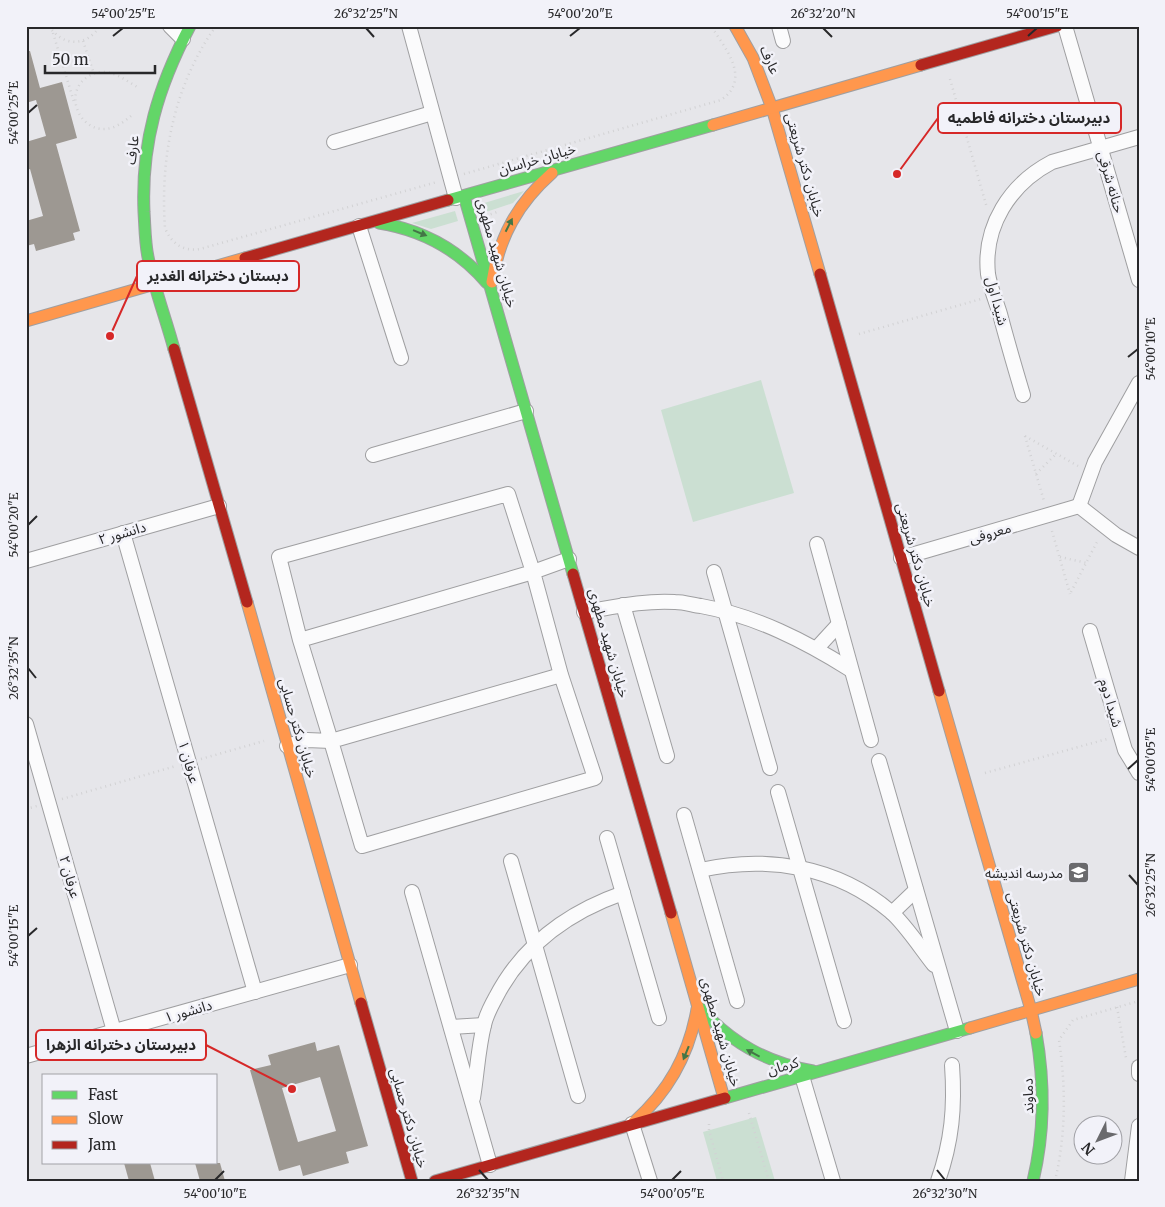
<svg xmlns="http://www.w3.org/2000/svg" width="1165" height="1207" font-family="Merriweather,'Noto Sans Arabic',serif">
  <rect width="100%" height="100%" fill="#e6e6ea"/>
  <g fill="#cbdfd2">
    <path d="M524,191L513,203L483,213L481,204Z"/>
    <path d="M455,211L458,221L431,229L412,223Z"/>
    <path d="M761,380L794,493L693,522L661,410Z"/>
    <path d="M756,1117L775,1181H717L703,1132Z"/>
  </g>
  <g fill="#9d9892" fill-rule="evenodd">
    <path d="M26,51H30L40,88L62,82L77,138L56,144L80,231L73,233L75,240L36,251L34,244L26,246V221L43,216L30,169L26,170V142L46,136L36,100L26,103Z"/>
    <path d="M315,1042L317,1051L339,1045L368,1146L346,1152L349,1163L303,1176L300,1165L279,1171L250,1070L271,1065L268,1055ZM320,1077L336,1131L298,1142L282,1088Z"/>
    <path d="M124,1163H150L155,1181H129Z"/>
    <path d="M195,1163H220L225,1181H200Z"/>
  </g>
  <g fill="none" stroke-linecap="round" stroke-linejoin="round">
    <defs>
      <g id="street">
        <path d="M170,26L183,39"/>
        <path d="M409,26L456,198"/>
        <path d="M779,26L783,41"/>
        <path d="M1065,26L1139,280"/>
        <path d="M334,142L432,113"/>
        <path d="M359,226L401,358"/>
        <path d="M1023,395C1015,368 1007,341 1000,314C996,301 990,287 988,274C983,226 1010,184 1052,162L1139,137"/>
        <path d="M373,455L526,411"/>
        <path d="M1079,506L1095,462L1139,383"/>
        <path d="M1079,506L1116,535L1139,548"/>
        <path d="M123,533L255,992"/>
        <path d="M817,544L871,740"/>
        <path d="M901,558L1079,506"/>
        <path d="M26,561L219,506"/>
        <path d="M714,572L770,768"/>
        <path d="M623,605L667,756"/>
        <path d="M584,612C614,607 645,600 675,602C684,602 693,605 701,606C756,616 805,641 851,670"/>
        <path d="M1090,631L1125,750L1139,773"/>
        <path d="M817,648L839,624"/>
        <path d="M561,675L331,741L362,846L595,778L561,675L533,572L569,559"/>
        <path d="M26,724L114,1031"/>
        <path d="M287,746L307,740L331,741L300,640L279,557L508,494L533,572L300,640"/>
        <path d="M879,761L957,1031"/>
        <path d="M778,792L844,1021"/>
        <path d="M684,815L737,1001"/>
        <path d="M607,838L659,1018"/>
        <path d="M511,861L578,1096"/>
        <path d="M700,870C767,855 837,866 891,912C905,924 922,950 934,965"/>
        <path d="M412,892L490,1165"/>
        <path d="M892,913L916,890"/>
        <path d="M451,1027L484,1025"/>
        <path d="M26,1056L350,965"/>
        <path d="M1139,1067V1074"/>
        <path d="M802,1076L833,1181"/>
        <path d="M473,1098C477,1074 478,1049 484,1025C486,1016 491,1006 496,997C523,945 569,912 623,893"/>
        <path d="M632,1124L650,1181"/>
        <path d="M938,1181C952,1141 955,1107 952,1065"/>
        <path d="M1132,1181L1139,1126"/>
      </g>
      <g id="fast">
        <path d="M464,196L573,574"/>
        <path d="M448,200L713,125"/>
        <path d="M379,223C423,230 458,249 487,283"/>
        <path d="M174,349C166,319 154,288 148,257C145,243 145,227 144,212C141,143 158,87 190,26"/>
        <path d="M700,1008C731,1043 767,1063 813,1071"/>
        <path d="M725,1098L970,1028"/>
        <path d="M1033,1181C1045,1131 1045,1084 1036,1033"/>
      </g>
      <g id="slow">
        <path d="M735,26L753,58L772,108L820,274"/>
        <path d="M713,125L921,65"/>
        <path d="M492,282C499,237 518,203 552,173"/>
        <path d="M26,321L245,258"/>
        <path d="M247,602L361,1003"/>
        <path d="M939,691L1031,1010L1036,1033"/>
        <path d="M671,913L724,1098"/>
        <path d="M970,1028L1139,979"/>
        <path d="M634,1122C669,1091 689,1055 697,1009"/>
      </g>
      <g id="jam">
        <path d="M921,65L1057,26"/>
        <path d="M245,258L448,200"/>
        <path d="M820,274L939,691"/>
        <path d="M174,349L247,602"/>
        <path d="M573,574L671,913"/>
        <path d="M361,1003L412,1181"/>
        <path d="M435,1181L725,1098"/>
      </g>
    </defs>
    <use href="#street" stroke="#9f9fa1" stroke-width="16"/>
    <use href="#fast" stroke="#9f9fa1" stroke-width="13"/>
    <use href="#slow" stroke="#9f9fa1" stroke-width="13"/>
    <use href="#jam" stroke="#9f9fa1" stroke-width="13"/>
    <g stroke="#d2d2d4" stroke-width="2.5" stroke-dasharray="1 4" stroke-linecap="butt">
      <path d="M49,26C62,46 86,48 100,26"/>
      <path d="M216,26C174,85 160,157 165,228C171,243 183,252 200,249L437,182"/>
      <path d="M53,33L74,102"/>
      <path d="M83,41L94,74"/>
      <path d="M950,79L987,208"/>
      <path d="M131,116C125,121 118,126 111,128C80,136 61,92 89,76C95,72 104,71 111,73C121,76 130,83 139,88"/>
      <path d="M464,174L721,100C752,79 725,48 711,26"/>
      <path d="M486,216L497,212"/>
      <path d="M859,334L981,299"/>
      <path d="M1025,436L1044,501"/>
      <path d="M1025,436L1078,466"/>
      <path d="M1036,474L1056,454"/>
      <path d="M1052,531L1070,594"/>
      <path d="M1060,557L1087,563"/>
      <path d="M1071,592L1098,540"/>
      <path d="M201,759L264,741"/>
      <path d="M985,773L1107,739"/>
      <path d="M62,799L176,766"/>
      <path d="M26,809L37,806"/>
      <path d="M1117,1007L1126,1058"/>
      <path d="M749,1113L769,1181"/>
      <path d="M709,1124V1130L723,1181"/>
      <path d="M1055,1181C1066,1134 1066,1087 1059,1040L1073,1020L1139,1001"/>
    </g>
    <use href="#street" stroke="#fbfbfc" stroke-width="14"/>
    <use href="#fast" stroke="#63d668" stroke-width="11"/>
    <use href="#slow" stroke="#ff974d" stroke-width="11"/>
    <use href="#jam" stroke="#b3261e" stroke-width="11"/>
  </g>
  <defs><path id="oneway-solid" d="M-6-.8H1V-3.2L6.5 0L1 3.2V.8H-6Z" transform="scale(1.25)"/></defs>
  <g fill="#437646">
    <use href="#oneway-solid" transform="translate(509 225) rotate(-63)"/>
    <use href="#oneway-solid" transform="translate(420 233) rotate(22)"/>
    <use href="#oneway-solid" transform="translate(686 1053) rotate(112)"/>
    <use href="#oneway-solid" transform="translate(753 1053) rotate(-152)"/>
  </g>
  <path fill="none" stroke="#28282a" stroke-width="2" d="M366,28L374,37M823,28L832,37M113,36L123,28M570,36L580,28M1028,36L1037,28M28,113L37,105M1128,357L1138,349M28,525L37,516M28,668L36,678M1128,769L1138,760M1129,875L1138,885M28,936L37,928M479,1170L488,1180M937,1170L945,1180M215,1180L224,1171M672,1180L681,1171"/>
  <defs>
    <symbol id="school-square" viewBox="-11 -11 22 22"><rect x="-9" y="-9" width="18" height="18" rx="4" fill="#6a6a6d" stroke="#f2f2f9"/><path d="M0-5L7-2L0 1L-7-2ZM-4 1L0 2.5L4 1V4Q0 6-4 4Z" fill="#fff"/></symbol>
  </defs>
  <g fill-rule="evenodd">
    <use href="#school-square" x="1066" y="860" width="25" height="25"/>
  </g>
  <g text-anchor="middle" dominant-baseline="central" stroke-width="5" stroke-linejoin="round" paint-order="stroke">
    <g font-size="14" fill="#28282a" stroke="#f2f2f9">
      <text transform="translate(770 60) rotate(66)">عارف</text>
      <text transform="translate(132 150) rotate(-82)">عارف</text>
      <text transform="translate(537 159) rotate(-16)">خیابان خراسان</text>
      <text transform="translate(805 165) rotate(74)">خیابان دکتر شریعتی</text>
      <text transform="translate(1111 182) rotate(74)">حنانه شرقی</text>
      <text transform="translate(497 253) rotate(74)">خیابان شهید مطهری</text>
      <text transform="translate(997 301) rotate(75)">شیدا اول</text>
      <text transform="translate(122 533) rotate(-16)">دانشور ۲</text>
      <text transform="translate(990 533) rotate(-16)">معروفی</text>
      <text transform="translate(916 555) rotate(74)">خیابان دکتر شریعتی</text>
      <text transform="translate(609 643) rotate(74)">خیابان شهید مطهری</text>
      <text transform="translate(1111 703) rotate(74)">شیدا دوم</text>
      <text transform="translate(298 728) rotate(74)">خیابان دکتر حسابی</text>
      <text transform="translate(189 762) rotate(74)">عرفان ۱</text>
      <text transform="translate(70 877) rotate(74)">عرفان ۲</text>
      <text transform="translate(1027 944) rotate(74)">خیابان دکتر شریعتی</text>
      <text transform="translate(188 1011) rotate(-16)">دانشور ۱</text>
      <text transform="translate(721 1032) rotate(74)">خیابان شهید مطهری</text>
      <text transform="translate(783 1066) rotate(-16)">کرمان</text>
      <text transform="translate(1028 1096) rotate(-91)">دماوند</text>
      <text transform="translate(409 1118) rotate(74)">خیابان دکتر حسابی</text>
    </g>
    <g font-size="14" fill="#28282a" stroke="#f2f2f9" text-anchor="end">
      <text x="1063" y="873">مدرسه اندیشه</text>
    </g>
  </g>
  <path fill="none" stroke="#d62828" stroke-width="2" d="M897 174L938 118M110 336L137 276M292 1089L206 1045"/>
  <g fill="#d62828" stroke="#f2f2f9" stroke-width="2">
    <circle cx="897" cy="174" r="5"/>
    <circle cx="110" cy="336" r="5"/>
    <circle cx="292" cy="1089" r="5"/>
  </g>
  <g fill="#f2f2f9" stroke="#d62828" stroke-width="2">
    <rect x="938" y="103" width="183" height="30" rx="5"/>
    <rect x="137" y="261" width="162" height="30" rx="5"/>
    <rect x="36" y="1030" width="170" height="30" rx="5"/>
  </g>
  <g font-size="15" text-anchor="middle" font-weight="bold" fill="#28282a">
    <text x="1029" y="123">دبیرستان دخترانه فاطمیه</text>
    <text x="218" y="281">دبستان دخترانه الغدیر</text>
    <text x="121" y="1050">دبیرستان دخترانه الزهرا</text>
  </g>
  <rect width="1165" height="1207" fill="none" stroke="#f2f2f9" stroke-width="55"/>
  <rect x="42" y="1074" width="175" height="90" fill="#f2f2f9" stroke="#a1a1a6"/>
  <rect x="52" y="1091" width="25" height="8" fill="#63d668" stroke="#a1a1a6"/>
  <text x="88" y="1100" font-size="15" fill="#28282a">Fast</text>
  <rect x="52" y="1116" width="25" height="8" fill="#ff974d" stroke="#a1a1a6"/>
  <text x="88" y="1124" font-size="15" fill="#28282a">Slow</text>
  <rect x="52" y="1141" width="25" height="8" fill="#b3261e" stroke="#a1a1a6"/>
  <text x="88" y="1150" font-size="15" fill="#28282a">Jam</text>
  <g transform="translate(1098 1140) rotate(228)"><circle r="24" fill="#f2f2f9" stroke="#a1a1a6"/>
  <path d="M0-4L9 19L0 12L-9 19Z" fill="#6a6a6d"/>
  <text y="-8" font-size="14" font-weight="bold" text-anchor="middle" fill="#28282a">N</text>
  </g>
  <path d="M45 65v8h110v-8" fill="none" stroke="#28282a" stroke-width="2.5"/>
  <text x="52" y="65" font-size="15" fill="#28282a" stroke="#f2f2f9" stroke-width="4" paint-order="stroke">50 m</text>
  <rect x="28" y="28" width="1110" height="1152" fill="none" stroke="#28282a" stroke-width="2"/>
  <g font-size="12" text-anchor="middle" fill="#28282a">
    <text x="123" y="18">54°00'25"E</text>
    <text x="366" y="18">26°32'25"N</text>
    <text x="580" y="18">54°00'20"E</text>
    <text x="823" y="18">26°32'20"N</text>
    <text x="1037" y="18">54°00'15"E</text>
    <text transform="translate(14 113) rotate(-90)" y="4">54°00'25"E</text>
    <text transform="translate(1151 349) rotate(-90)" y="4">54°00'10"E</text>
    <text transform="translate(14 525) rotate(-90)" y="4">54°00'20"E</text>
    <text transform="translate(14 668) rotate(-90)" y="4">26°32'35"N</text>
    <text transform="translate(1151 760) rotate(-90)" y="4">54°00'05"E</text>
    <text transform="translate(1151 885) rotate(-90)" y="4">26°32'25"N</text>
    <text transform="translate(14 936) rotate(-90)" y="4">54°00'15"E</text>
    <text x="215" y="1198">54°00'10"E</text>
    <text x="488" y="1198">26°32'35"N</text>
    <text x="672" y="1198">54°00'05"E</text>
    <text x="945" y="1198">26°32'30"N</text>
  </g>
</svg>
